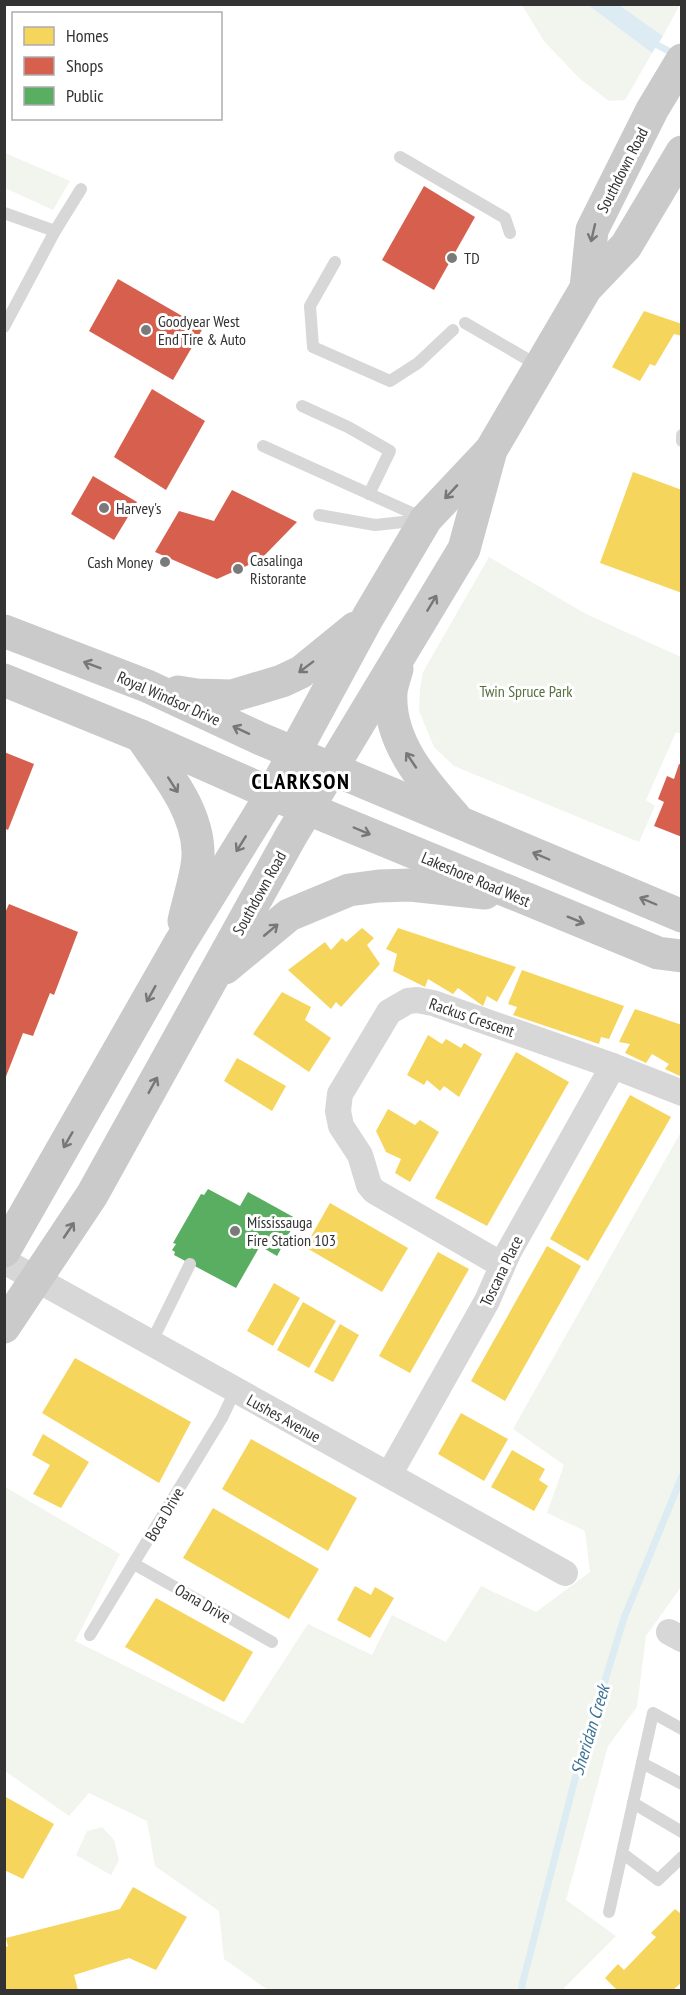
<svg xmlns="http://www.w3.org/2000/svg" width="686" height="1995" font-family="'PT Sans Narrow',sans-serif">
  <rect width="100%" height="100%" fill="#fff"/>
  <g fill="#f1f5ed">
    <path d="M680,4L663,36L619,5Z"/>
    <path d="M522,5H588L652,53L625,100L609,101L579,78L544,41Z"/>
    <path d="M5,153L70,181L53,210L5,188Z"/>
    <path d="M489,557L586,614L681,657V734L676,732L646,800L655,806L639,842L454,766L434,747L419,711L420,688L423,672Z"/>
    <path d="M681,1132V1587L646,1636L637,1707L608,1746L566,1900L616,1936L564,1988L566,1990H268L224,1959L219,1911L155,1866L147,1821L89,1793L69,1816L5,1771V1487L120,1554L75,1641L243,1724L308,1624L372,1655L392,1615L446,1642L481,1586L536,1612L590,1572L585,1531L547,1513L564,1465L513,1429Z"/>
    <path d="M102,1827L114,1840L119,1860L111,1875L76,1855L87,1831Z"/>
  </g>
  <path fill="#ddebf3" d="M588,5H619L663,36L652,53Z"/>
  <g fill="#f6d55c">
    <path d="M644,311L682,324V336L674,334L655,366L650,364L640,381L612,367Z"/>
    <path d="M633,472L682,490V593L600,563Z"/>
    <path d="M362,928L374,938L367,945L380,964L341,1007L336,1002L331,1009L288,970L325,942L331,950L342,938L346,942Z"/>
    <path d="M398,928L516,967L497,1002L487,996L483,1006L458,988L453,994L428,979L425,987L393,971L397,954L386,949Z"/>
    <path d="M522,970L624,1006L609,1039L601,1037L599,1044L513,1015L517,1007L508,1004Z"/>
    <path d="M282,992L311,1007L305,1020L331,1038L309,1072L253,1034Z"/>
    <path d="M635,1009L682,1025V1077L665,1069L669,1064L652,1054L646,1063L625,1053L630,1044L619,1042Z"/>
    <path d="M428,1035L442,1044L446,1039L461,1048L464,1043L482,1054L459,1097L444,1086L440,1091L427,1080L424,1085L407,1075Z"/>
    <path d="M516,1052L569,1082L487,1226L435,1198Z"/>
    <path d="M237,1058L286,1086L272,1111L224,1081Z"/>
    <path d="M630,1095L671,1117L588,1261L550,1239Z"/>
    <path d="M388,1109L415,1125L420,1120L439,1132L410,1182L395,1173L401,1159L386,1152L376,1131Z"/>
    <path d="M330,1203L408,1248L382,1292L305,1247Z"/>
    <path d="M547,1246L581,1266L505,1401L471,1381Z"/>
    <path d="M438,1252L469,1269L410,1373L379,1356Z"/>
    <path d="M274,1283L300,1298L273,1346L247,1331Z"/>
    <path d="M303,1302L336,1321L309,1368L277,1350Z"/>
    <path d="M340,1324L359,1335L333,1382L314,1372Z"/>
    <path d="M75,1358L191,1422L159,1483L42,1413Z"/>
    <path d="M461,1413L508,1439L484,1481L438,1454Z"/>
    <path d="M43,1434L89,1462L61,1508L33,1494L50,1465L32,1455Z"/>
    <path d="M251,1439L357,1498L328,1551L222,1489Z"/>
    <path d="M512,1450L545,1469L539,1480L548,1486L534,1511L491,1487Z"/>
    <path d="M213,1508L319,1569L289,1619L183,1558Z"/>
    <path d="M355,1586L371,1595L375,1587L394,1598L370,1638L337,1620Z"/>
    <path d="M156,1598L253,1652L224,1702L125,1647Z"/>
    <path d="M4,1796L54,1824L23,1879L4,1870Z"/>
    <path d="M133,1887L187,1917L156,1970L129,1958L74,1975L78,1990H4V1945L8,1947L6,1938L120,1909Z"/>
    <path d="M675,1909L680,1913L682,1912V1982L673,1990H617L605,1978L618,1964L624,1970L656,1937L651,1933Z"/>
  </g>
  <g fill="#d6604d">
    <path d="M424,186L475,217L434,290L382,260Z"/>
    <path d="M118,279L203,328L173,380L89,331Z"/>
    <path d="M152,389L205,421L166,490L114,457Z"/>
    <path d="M93,476L137,502L114,540L71,514Z"/>
    <path d="M232,490L297,522L260,560L217,579L155,552L179,511L214,521Z"/>
    <path d="M4,752L34,764L8,830L4,828Z"/>
    <path d="M679,764L682,765V837L654,826L664,802L658,799L667,776L674,779Z"/>
    <path d="M9,904L78,932L54,995L50,993L33,1036L23,1033L5,1079L4,915Z"/>
  </g>
  <path fill="#5aae61" d="M208,1189L240,1206L248,1192L297,1219L277,1256L260,1246L236,1288L174,1255L175,1252L172,1250L176,1244L173,1243L201,1194L204,1195Z"/>
  <g fill="none" stroke-linecap="round" stroke-linejoin="round">
    <g stroke="#ddebf3" stroke-width="7">
      <path d="M650,41L674,54"/>
      <path d="M522,1990V1985L575,1779L624,1618L682,1476"/>
    </g>
    <g stroke="#d7d7d7" stroke-width="12">
      <path d="M400,157L505,218L510,233"/>
      <path d="M4,213L55,231"/>
      <path d="M335,262L310,306L313,347L390,381L418,363L453,330"/>
      <path d="M465,323L539,366"/>
      <path d="M4,327L55,231L81,189"/>
      <path d="M302,406L348,427L390,451L369,494"/>
      <path d="M682,435V441"/>
      <path d="M263,446L425,519"/>
      <path d="M319,515L375,525L422,520"/>
      <path d="M151,1343L190,1264"/>
      <path d="M134,1564L272,1642"/>
      <path d="M90,1635L222,1418L235,1391"/>
      <path d="M682,1729L653,1713L622,1853L658,1880L682,1857"/>
      <path d="M642,1763L682,1784"/>
      <path d="M633,1803L682,1832"/>
      <path d="M609,1912L622,1853"/>
    </g>
    <g stroke="#d7d7d7" stroke-width="26">
      <path d="M4,1261L565,1573"/>
      <path d="M502,1265L374,1191L369,1185L360,1155L341,1126L338,1111L340,1094L389,1012L408,1001L417,1000L433,1003L613,1066L682,1093"/>
      <path d="M389,1475L487,1301L508,1253L613,1066"/>
      <path d="M669,1632L682,1639"/>
    </g>
    <g stroke="#cacaca" stroke-width="33">
      <path d="M586,288L592,230L652,110L682,60"/>
      <path d="M4,631L147,686L261,739L682,916"/>
      <path d="M397,669C395,676 392,684 391,692C388,742 424,782 455,817"/>
      <path d="M4,680L141,736L272,794L658,953L682,956"/>
      <path d="M178,692L197,695L232,696L282,681L301,672L355,628"/>
      <path d="M141,736C164,771 197,808 198,852C199,870 188,901 184,921"/>
      <path d="M225,968L289,915L349,890L379,886L410,885L485,893"/>
      <path d="M4,1251L180,943L272,794L368,617L426,519L491,450L586,288L626,246L682,152"/>
      <path d="M4,1327L92,1195L291,836L464,549L490,454"/>
    </g>
  </g>
  <defs><path id="oneway-shaft" d="M-6 0H5M1.5-3L5.5 0L1.5 3" fill="none" stroke-width="1.6" stroke-linecap="round" stroke-linejoin="round" transform="scale(1.5)"/></defs>
  <g stroke="#777">
    <use href="#oneway-shaft" transform="translate(593 233) rotate(103)"/>
    <use href="#oneway-shaft" transform="translate(451 492) rotate(133)"/>
    <use href="#oneway-shaft" transform="translate(432 603) rotate(-59)"/>
    <use href="#oneway-shaft" transform="translate(92 665) rotate(-159)"/>
    <use href="#oneway-shaft" transform="translate(306 667) rotate(143)"/>
    <use href="#oneway-shaft" transform="translate(241 730) rotate(-155)"/>
    <use href="#oneway-shaft" transform="translate(411 760) rotate(-124)"/>
    <use href="#oneway-shaft" transform="translate(173 785) rotate(57)"/>
    <use href="#oneway-shaft" transform="translate(362 831) rotate(23)"/>
    <use href="#oneway-shaft" transform="translate(241 844) rotate(122)"/>
    <use href="#oneway-shaft" transform="translate(541 856) rotate(-157)"/>
    <use href="#oneway-shaft" transform="translate(648 901) rotate(-157)"/>
    <use href="#oneway-shaft" transform="translate(576 920) rotate(22)"/>
    <use href="#oneway-shaft" transform="translate(271 930) rotate(-40)"/>
    <use href="#oneway-shaft" transform="translate(151 994) rotate(119)"/>
    <use href="#oneway-shaft" transform="translate(153 1085) rotate(-61)"/>
    <use href="#oneway-shaft" transform="translate(68 1140) rotate(120)"/>
    <use href="#oneway-shaft" transform="translate(69 1230) rotate(-56)"/>
  </g>
  <g fill="#7a7a7a" stroke="#fff" stroke-width="2">
    <circle cx="452" cy="258" r="6"/>
    <circle cx="146" cy="330" r="6"/>
    <circle cx="104" cy="508" r="6"/>
    <circle cx="165" cy="562" r="6"/>
    <circle cx="238" cy="569" r="6"/>
    <circle cx="235" cy="1231" r="6"/>
  </g>
  <g text-anchor="middle" dominant-baseline="central" stroke-width="6" stroke-linejoin="round" paint-order="stroke">
    <g font-size="16" fill="#333" stroke="#fff">
      <text transform="translate(622 170) rotate(-63)">Southdown Road</text>
      <text transform="translate(169 698) rotate(24)">Royal Windsor Drive</text>
      <text transform="translate(476 879) rotate(23)">Lakeshore Road West</text>
      <text transform="translate(259 893) rotate(-61)">Southdown Road</text>
      <text transform="translate(472 1017) rotate(19)">Rackus Crescent</text>
      <text transform="translate(501 1271) rotate(-64)">Toscana Place</text>
      <text transform="translate(284 1418) rotate(29)">Lushes Avenue</text>
      <text transform="translate(164 1514) rotate(-59)">Boca Drive</text>
      <text transform="translate(203 1603) rotate(30)">Oana Drive</text>
    </g>
    <g font-size="16" fill="#333" stroke="#fff" text-anchor="start">
      <text x="464" y="258">TD</text>
      <text x="158" y="321">Goodyear West<tspan x="158" dy="18">End Tire &amp; Auto</tspan></text>
      <text x="116" y="508">Harvey's</text>
      <text x="250" y="560">Casalinga<tspan x="250" dy="18">Ristorante</tspan></text>
      <text x="153" y="562" text-anchor="end">Cash Money</text>
      <text x="247" y="1222">Mississauga<tspan x="247" dy="18">Fire Station 103</tspan></text>
    </g>
    <g font-size="16" fill="#56703f" stroke="#fff">
      <text x="526" y="691">Twin Spruce Park</text>
    </g>
    <g font-size="18" font-style="italic" fill="#3f7597" stroke="#fff">
      <text transform="translate(590 1730) rotate(-73)">Sheridan Creek</text>
    </g>
    <g font-size="22" font-weight="bold" letter-spacing="1.5" fill="#000" stroke="#fff">
      <text x="301" y="781">CLARKSON</text>
    </g>
  </g>
  <rect width="686" height="1995" fill="none" stroke="#333333" stroke-width="12"/>
  <rect x="12" y="12" width="210" height="108" fill="#ffffff" stroke="#adadad" stroke-width="1.5"/>
  <rect x="24" y="27" width="30" height="18" fill="#f6d55c" stroke="#adadad" stroke-width="1.5"/>
  <text x="66" y="42" font-size="18" fill="#333333">Homes</text>
  <rect x="24" y="57" width="30" height="18" fill="#d6604d" stroke="#adadad" stroke-width="1.5"/>
  <text x="66" y="72" font-size="18" fill="#333333">Shops</text>
  <rect x="24" y="87" width="30" height="18" fill="#5aae61" stroke="#adadad" stroke-width="1.5"/>
  <text x="66" y="102" font-size="18" fill="#333333">Public</text>
</svg>
